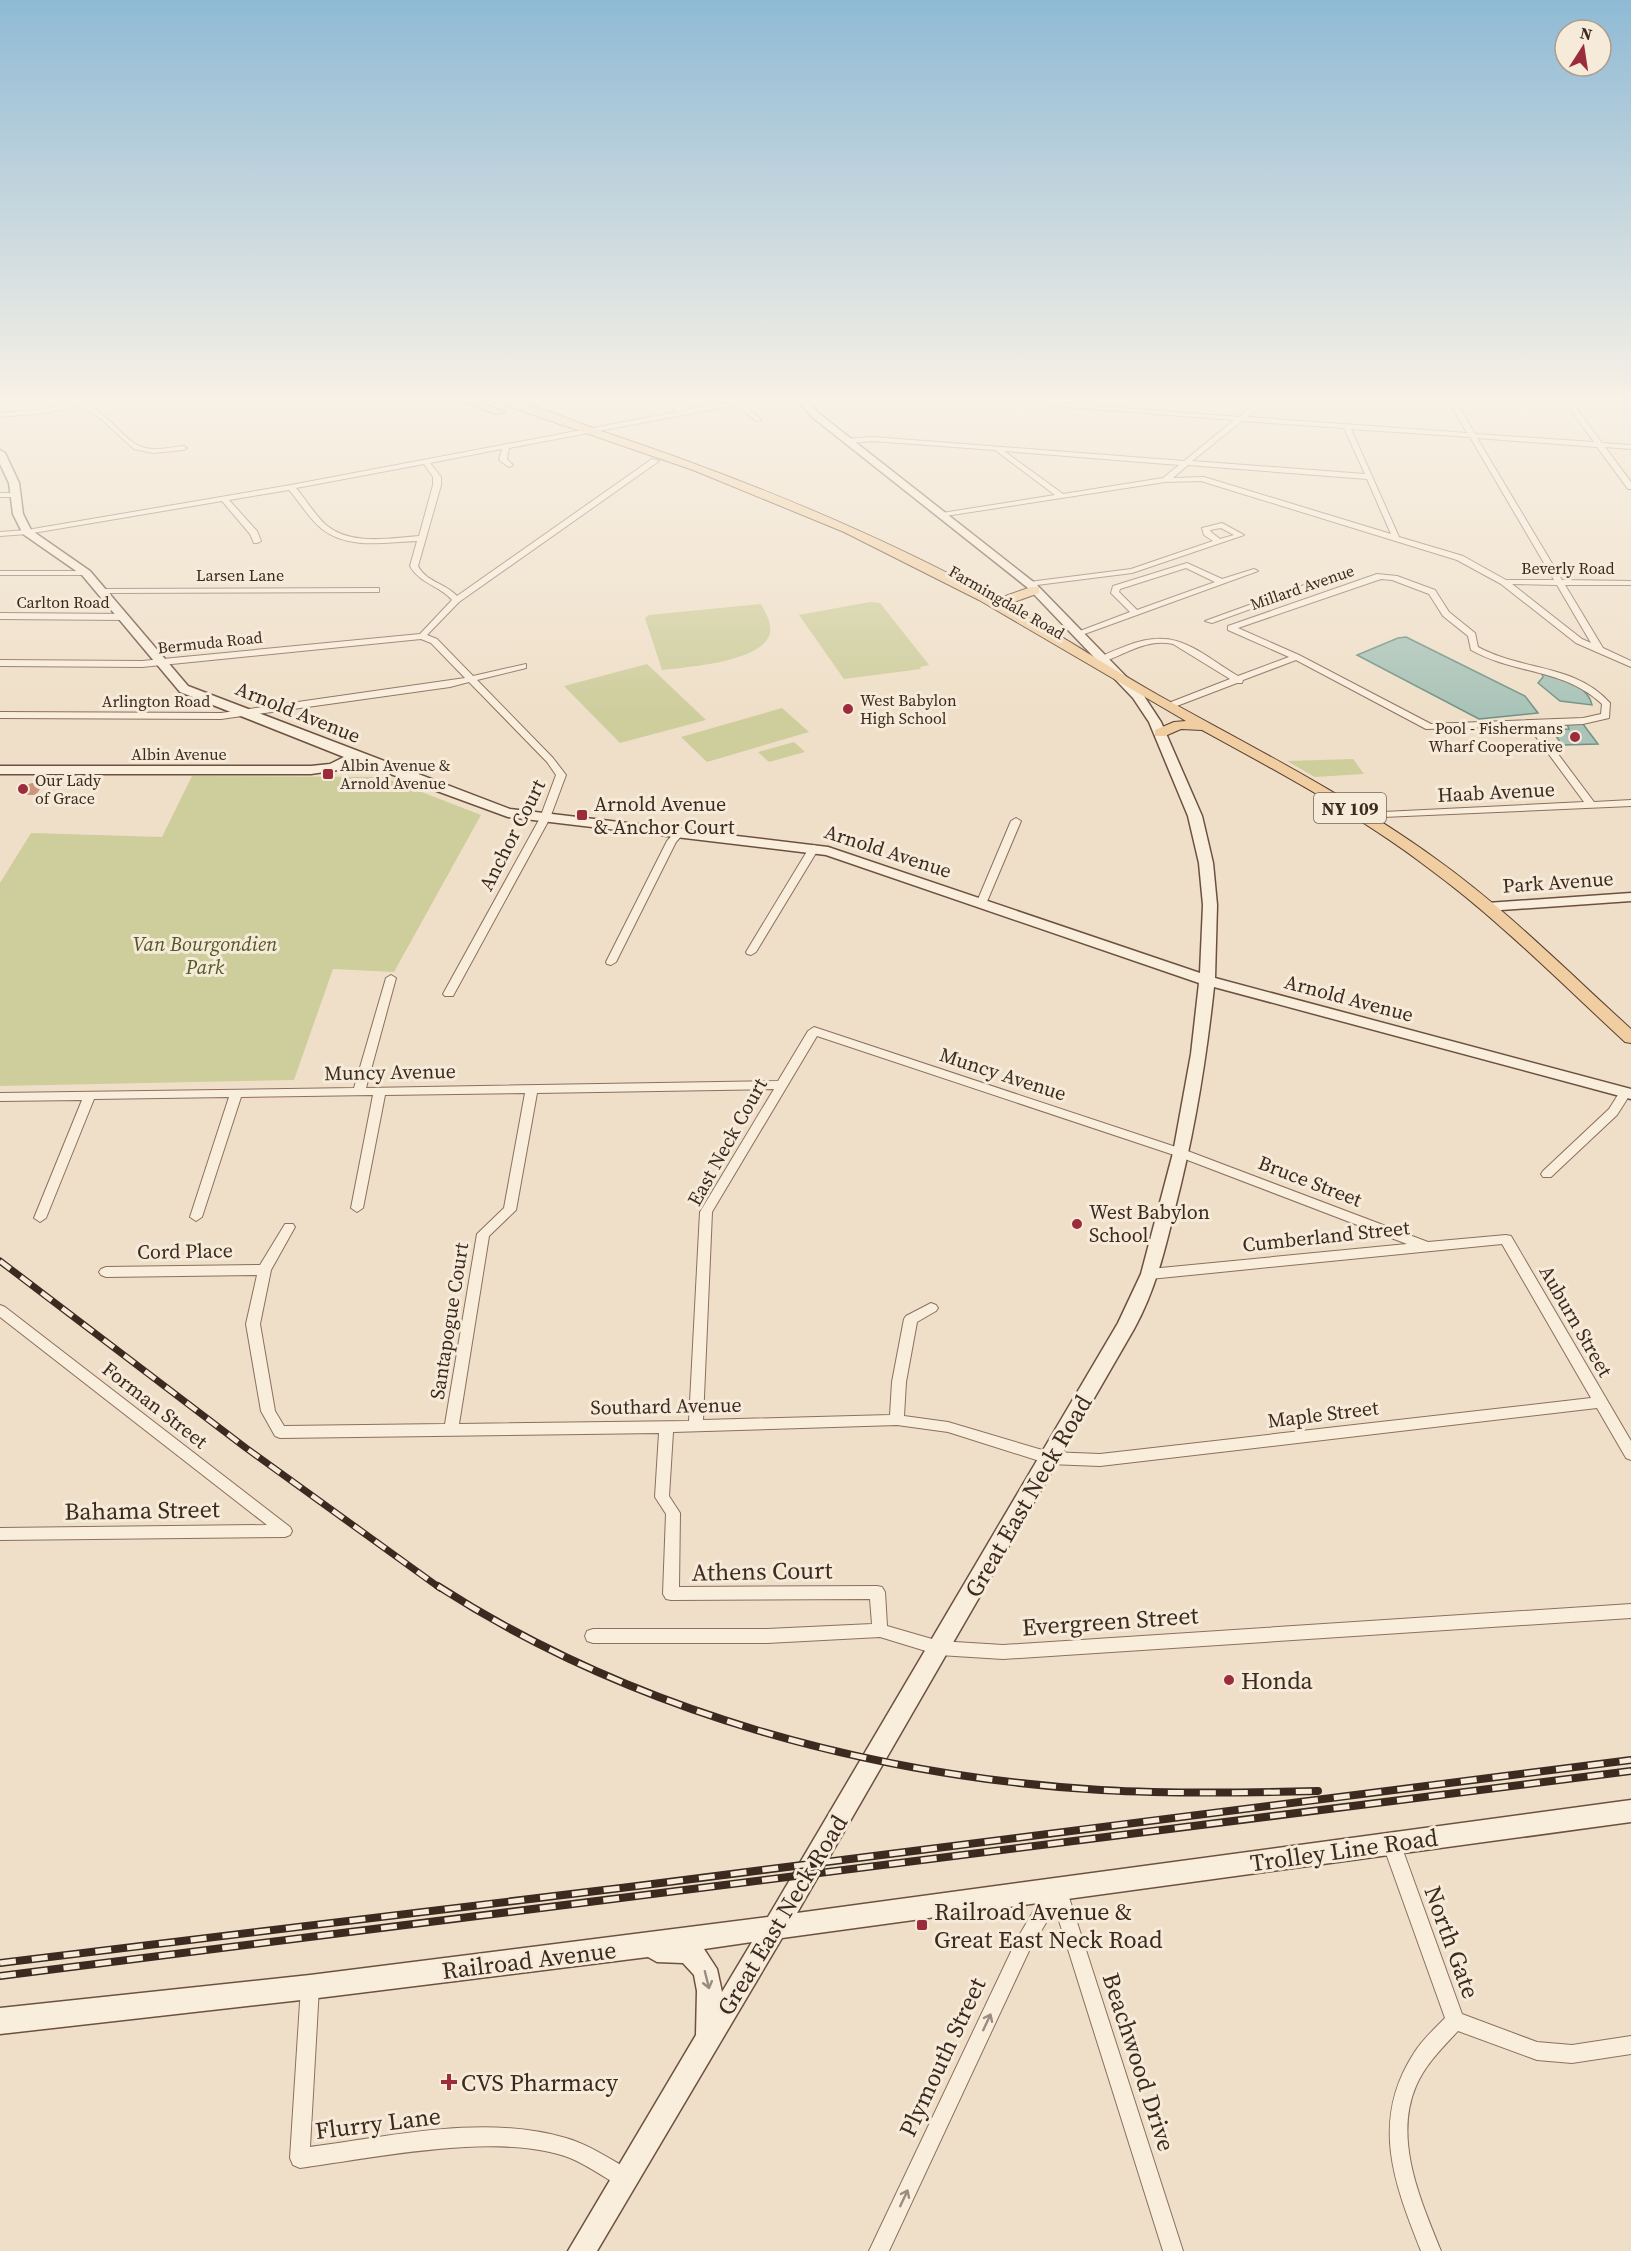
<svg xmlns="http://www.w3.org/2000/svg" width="1631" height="2251" font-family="'Source Serif 4',serif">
  <rect width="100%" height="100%" fill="#efdfc8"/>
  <g fill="#cecd9c">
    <path d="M870,602L880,603L929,665L920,667L921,669L844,679L799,615Z"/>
    <path d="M761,604C764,610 769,618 770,625C777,662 685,667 662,670L645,618L649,615Z"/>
    <path d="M647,664L706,720L620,743L564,686Z"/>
    <path d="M782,708L809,732L707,762L681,737Z"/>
    <path d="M794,742L805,752L769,762L758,752Z"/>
    <path d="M1353,759L1364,774L1315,777L1287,761Z"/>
    <path d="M192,776L383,777L481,815L394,972L333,969L294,1080L0,1086V883L31,833L162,837Z"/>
  </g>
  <g fill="#a9c3b8" stroke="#6f9285" stroke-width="1.5">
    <path d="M1406,637L1525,696L1538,713L1479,719L1357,655L1398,638Z"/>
    <path d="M1542,674C1560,675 1588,686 1592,705L1560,701L1538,683L1543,677Z"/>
    <path d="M1567,724H1583L1598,744L1562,745L1552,730L1569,729Z"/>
  </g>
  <path fill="#cd957e" d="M32,783H44L36,795H19L26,785Z"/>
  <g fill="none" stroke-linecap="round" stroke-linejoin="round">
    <defs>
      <g id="street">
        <path d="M71,398C99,398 122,443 145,448C157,451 171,447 183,446L187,448L183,450L153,453L134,449L100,418L79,405L46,413L0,417V413L46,409L74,402Z"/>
        <path d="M663,398H671L684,410L747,398H763L743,403L761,420L756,421L736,405L509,448L507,459L513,465L509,467L499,460L502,449L430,463L441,477V485L418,566C426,582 445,583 457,596L652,459L659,461L459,602L427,635L437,639L473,676L526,664V668L477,680L553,758L566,775L550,818L453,996H445L443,994L540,818L556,775L547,762L469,682L450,687L221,719L0,718V712L221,713L465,678L431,643L421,639L142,667L0,666V660L142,661L420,634L452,600C439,585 420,584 410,566L417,541C387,542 348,550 322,529C309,519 300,502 289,490L229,500L257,531L261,541L257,543H254L250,534L222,501L27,534L0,536V532L27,530L291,485L677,412ZM424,464L433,477V485L419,536C390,538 351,546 326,525C315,515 306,500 296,488Z"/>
        <path d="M950,398H987L1239,417L1261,398H1269L1247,417L1467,433L1447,398H1454L1475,434L1594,442L1562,398H1569L1602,443L1631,445V449L1605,447L1631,482V489H1628L1597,447L1477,438L1562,580L1631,581V585H1565L1603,648L1631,661V667L1576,643L1501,584L1457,560L1201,481L1165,482L939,517L938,515L942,513L1055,495L995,450L873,441L848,443H845V439L873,437L1184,461L1234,420ZM1242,421L1344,428L1365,474L1192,461ZM1351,429L1470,437L1554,580H1506L1463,556L1399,537ZM1004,451L1179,465L1163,478L1063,494ZM1188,465L1367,479L1391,534L1204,477L1173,478ZM1512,584L1557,585L1591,643L1582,639Z"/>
        <path d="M0,493H15L19,495L15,497H0Z"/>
        <path d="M1222,523L1244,535L1132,573L1029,586L1025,584L1029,582L1131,569L1213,541L1204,535L1202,528ZM1221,528L1234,535L1220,539L1211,532L1210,530Z"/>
        <path d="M1187,563L1222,579L1254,569L1258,571L1079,636L1072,634L1130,612L1111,593L1113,586ZM1186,568L1215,582L1137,610L1119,592L1120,589Z"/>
        <path d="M0,571H86L90,573L86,575H0Z"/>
        <path d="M1377,574L1397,576L1435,590L1449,612L1475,633L1478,647C1522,671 1576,664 1610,703L1609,718L1583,724L1537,726L1594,802L1631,800V806L1360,818V814L1363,813L1584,802L1528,726L1426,729L1296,660L1243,680L1242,683H1237L1169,709L1166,708V704L1230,679L1173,644C1146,638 1125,655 1100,663L1096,660C1104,654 1116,650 1126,646C1177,626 1196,651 1238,676L1289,657L1228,630V626ZM1381,579L1392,580L1429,594L1443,616L1468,636L1471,650C1516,675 1563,668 1602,704L1601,714L1583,718L1431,724L1299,655L1238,628Z"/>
        <path d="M1329,576L1336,578L1212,623L1205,621Z"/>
        <path d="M376,588H379V592L103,593L99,591L103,589Z"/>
        <path d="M0,613L125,614L129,617L125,620L0,619Z"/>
        <path d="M1016,818L1021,821L986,904L985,906H977L976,904L1011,821Z"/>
        <path d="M681,828L686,831L676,842L616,962L611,965L607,964L606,962L667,841L678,829Z"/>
        <path d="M814,845L819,848L756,952L751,955L747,954L746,952L809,848Z"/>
        <path d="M391,975L396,978L366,1088L778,1081L808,1031L814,1027L1185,1150L1428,1242L1506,1235L1511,1236L1631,1441V1460L1626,1458L1597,1408L1100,1466L1049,1464L948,1432L897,1425L673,1432L669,1496L680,1513L679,1587L877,1586L882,1587L885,1592L887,1626L939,1641L1003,1645L1631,1604V1618L1003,1659L939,1655L880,1637L767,1643H593L587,1641L585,1636L587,1631L593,1629H767L872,1624L870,1599L671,1600L666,1599L663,1594L666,1514L655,1497L659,1433L280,1438L275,1436L261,1411L246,1324L257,1275L106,1277L101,1275L99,1272L101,1269L106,1267L260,1265L285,1224H293L295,1227L271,1270L260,1324L275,1411L284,1426L445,1424L477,1234L504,1208L525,1093L385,1095L363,1208L357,1212L351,1208L373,1095L241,1097L202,1217L196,1221L190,1217L229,1097L94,1099L46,1218L40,1222L34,1218L82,1100L0,1101V1093L354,1088L386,978ZM817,1036L1177,1156L1407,1244L1150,1269L1145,1271L1143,1274L1145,1277L1150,1279L1502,1244L1591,1398L1100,1454L1049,1452L948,1422L904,1416L906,1382L917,1322L936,1311L938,1308L936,1305L931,1303L906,1316L904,1319L892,1382L890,1415L703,1420L712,1212ZM774,1089L700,1212L689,1421L459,1424L489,1236L516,1210L537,1093Z"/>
        <path d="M1625,1089L1631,1093L1617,1115L1551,1177H1543L1541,1174L1543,1171L1609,1109L1621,1090Z"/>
        <path d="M0,1305L5,1307L290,1527L292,1531L290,1535L285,1537L0,1540V1528L267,1525L0,1317Z"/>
        <path d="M1392,1837L1398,1839L1401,1845L1462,2014L1537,2042L1572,2045L1631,2036V2054L1572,2063L1537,2060L1458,2031C1442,2048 1425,2065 1416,2086C1393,2140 1421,2201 1441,2251H1421C1394,2183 1370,2121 1414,2053C1422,2040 1434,2029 1445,2018L1383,1845L1386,1839Z"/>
        <path d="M1057,1880L1063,1882L1066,1888L1183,2251H1163L1055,1908L1029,1951L889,2251H869L1017,1939L1050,1883Z"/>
        <path d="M310,1978L316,1981L319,1987L310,2147C393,2136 484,2114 566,2138C590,2145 611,2160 632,2171L635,2178L632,2185L625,2188L618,2185C602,2176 587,2165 570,2158C499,2131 375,2158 300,2168L293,2165L290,2158L301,1987L304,1981Z"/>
      </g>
      <g id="secondary">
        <path d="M796,398H805L817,412L1036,584L1142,693L1161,722L1202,816L1213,863L1217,905L1215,978L1631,1089V1099L1214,987C1206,1062 1194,1135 1175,1208C1165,1250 1155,1291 1134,1329L797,1913L1631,1800V1822L782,1938L597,2251H568L696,2035L697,1991L694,1975L683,1963L657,1962L648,1957L310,1999L0,2034V2008L310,1975L768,1917L1118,1323L1141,1274L1173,1153L1191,1054L1199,983L826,855L508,817L355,761L338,770L311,774H0V766H311L330,764L344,757L180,692L82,575L23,534L13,514L9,483L0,464V450L5,453L19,483L23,514L31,530L90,571L188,686L510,809L828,847L1200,973L1203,905L1199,863L1188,816L1149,722L1133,698L1028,588L811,416ZM752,1942L722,1992L717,1969L704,1949Z"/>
        <path d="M1631,893V901L1487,911L1480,907L1487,903Z"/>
      </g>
      <g id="primary">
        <path d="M452,398H469L505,412L496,414Z"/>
        <path d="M484,398C522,398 570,420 607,433C741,478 872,531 997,599L1031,587H1039V593L1006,605C1058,633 1107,666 1158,695C1252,747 1349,796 1436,859C1506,909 1567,971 1631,1029V1043L1625,1042C1560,982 1498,919 1427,867C1357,814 1279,772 1202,730L1181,729L1165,736H1155V730L1174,722L1186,721L979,600L844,532L693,470Z"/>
      </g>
    </defs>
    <use href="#street" stroke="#8b705d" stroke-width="2"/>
    <use href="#secondary" stroke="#6d5140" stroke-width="3"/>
    <use href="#primary" stroke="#593f31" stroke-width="2"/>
    <use href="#street" fill="#f9eddc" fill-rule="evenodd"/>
    <use href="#secondary" fill="#f9eddc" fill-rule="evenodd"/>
    <use href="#primary" fill="#f1cea1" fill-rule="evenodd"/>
    <defs>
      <path id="rail-far1" d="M0,1261L246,1448L440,1588"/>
      <g id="rail">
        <path d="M438,1586C633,1712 871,1776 1101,1790C1174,1794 1246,1793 1318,1791"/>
        <path d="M0,1963L621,1888L1631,1760"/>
        <path d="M0,1976L1631,1771"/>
      </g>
    </defs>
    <use href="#rail-far1" stroke="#3c2a20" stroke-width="7"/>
    <use href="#rail" stroke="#3c2a20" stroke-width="8"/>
    <use href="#rail-far1" stroke="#f6ead8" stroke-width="4.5" stroke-dasharray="13" stroke-linecap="butt"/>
    <use href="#rail" stroke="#f6ead8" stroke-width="5" stroke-dasharray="16" stroke-linecap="butt"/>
  </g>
  <defs><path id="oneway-shaft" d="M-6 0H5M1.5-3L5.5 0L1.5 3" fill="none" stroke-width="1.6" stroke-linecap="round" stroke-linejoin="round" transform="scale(1.5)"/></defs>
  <g stroke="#9a8c7e">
    <use href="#oneway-shaft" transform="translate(707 1980) rotate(76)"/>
    <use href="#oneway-shaft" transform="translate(987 2022) rotate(-65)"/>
    <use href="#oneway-shaft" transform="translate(904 2198) rotate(-65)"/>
  </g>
  <linearGradient id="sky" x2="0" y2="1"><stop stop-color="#8fbad5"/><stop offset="0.56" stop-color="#f8f1e6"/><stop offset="1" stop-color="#f8f1e6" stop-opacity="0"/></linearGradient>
  <rect width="1631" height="714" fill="url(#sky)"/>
  <g fill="#9b2c3b" stroke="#f6ead8" stroke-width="2">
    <circle cx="848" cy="709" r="6"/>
    <circle cx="1575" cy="737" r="6"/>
    <rect x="322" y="768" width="12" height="12" rx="3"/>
    <circle cx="23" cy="789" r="6"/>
    <rect x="576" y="809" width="12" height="12" rx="3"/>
    <circle cx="1077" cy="1224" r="6"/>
    <circle cx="1229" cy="1680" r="6"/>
    <rect x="916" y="1919" width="12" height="12" rx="3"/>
    <path d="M446 2073h6v6h6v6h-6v6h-6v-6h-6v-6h6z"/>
  </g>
  <g text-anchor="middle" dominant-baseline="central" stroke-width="6" stroke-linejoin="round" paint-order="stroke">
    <g font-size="16" fill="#3c2a20" stroke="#f6ead8">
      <text x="1568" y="568">Beverly Road</text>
      <text x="240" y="575">Larsen Lane</text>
      <text transform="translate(1302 587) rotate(-19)">Millard Avenue</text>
      <text x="63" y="602">Carlton Road</text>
      <text transform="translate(1007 602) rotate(30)">Farmingdale Road</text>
      <text transform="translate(210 642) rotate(-6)">Bermuda Road</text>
      <text x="156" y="701">Arlington Road</text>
      <text x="179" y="754">Albin Avenue</text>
    </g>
    <g font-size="16" fill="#3c2a20" stroke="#f6ead8" text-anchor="start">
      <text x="860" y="700">West Babylon<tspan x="860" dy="18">High School</tspan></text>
      <text x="1563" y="728" text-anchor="end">Pool - Fishermans<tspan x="1563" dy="18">Wharf Cooperative</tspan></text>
      <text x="340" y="765">Albin Avenue &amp;<tspan x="340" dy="18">Arnold Avenue</tspan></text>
      <text x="35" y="780">Our Lady<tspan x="35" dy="18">of Grace</tspan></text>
    </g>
    <rect fill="#f6ead8" stroke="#746457" stroke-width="1.5" x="1314" y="793" width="72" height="30" rx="4.5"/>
    <g font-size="18" font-weight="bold" fill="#3c2a20">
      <text x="1350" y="808">NY 109</text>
    </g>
    <g font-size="20" fill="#3c2a20" stroke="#f6ead8">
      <text transform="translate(298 712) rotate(22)">Arnold Avenue</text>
      <text transform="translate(1496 792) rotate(-3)">Haab Avenue</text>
      <text transform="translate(512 835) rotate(-63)">Anchor Court</text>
      <text transform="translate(888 851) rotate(18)">Arnold Avenue</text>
      <text transform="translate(1558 882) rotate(-4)">Park Avenue</text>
      <text transform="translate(1349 998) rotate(15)">Arnold Avenue</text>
      <text transform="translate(390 1072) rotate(-1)">Muncy Avenue</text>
      <text transform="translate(1003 1074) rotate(18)">Muncy Avenue</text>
      <text transform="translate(727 1142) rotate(-61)">East Neck Court</text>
      <text transform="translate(1310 1181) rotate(21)">Bruce Street</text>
      <text transform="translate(1326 1236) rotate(-6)">Cumberland Street</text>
      <text transform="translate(185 1251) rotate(-1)">Cord Place</text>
      <text transform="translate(449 1321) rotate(-81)">Santapogue Court</text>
      <text transform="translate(1576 1321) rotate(60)">Auburn Street</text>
      <text transform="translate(155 1405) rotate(38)">Forman Street</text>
      <text transform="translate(666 1406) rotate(-1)">Southard Avenue</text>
      <text transform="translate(1323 1414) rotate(-7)">Maple Street</text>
    </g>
    <g font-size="20" fill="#3c2a20" stroke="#f6ead8" text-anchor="start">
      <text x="594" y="804">Arnold Avenue<tspan x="594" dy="23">&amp; Anchor Court</tspan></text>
      <text x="1089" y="1212">West Babylon<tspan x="1089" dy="23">School</tspan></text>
    </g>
    <g font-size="20" font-style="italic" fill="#525827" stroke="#f6ead8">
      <text x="205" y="944">Van Bourgondien<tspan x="205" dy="23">Park</tspan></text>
    </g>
    <g font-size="24" fill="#3c2a20" stroke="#f6ead8">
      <text transform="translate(1028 1496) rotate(-60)">Great East Neck Road</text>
      <text transform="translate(142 1510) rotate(-1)">Bahama Street</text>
      <text transform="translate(762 1571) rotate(-1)">Athens Court</text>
      <text transform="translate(1110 1621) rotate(-4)">Evergreen Street</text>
      <text transform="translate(1344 1850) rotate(-8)">Trolley Line Road</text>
      <text transform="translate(782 1915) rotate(-59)">Great East Neck Road</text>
      <text transform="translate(1452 1942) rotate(70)">North Gate</text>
      <text transform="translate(529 1960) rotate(-7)">Railroad Avenue</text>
      <text transform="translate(942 2057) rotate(-65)">Plymouth Street</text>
      <text transform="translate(1139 2062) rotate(72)">Beachwood Drive</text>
      <text transform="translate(378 2123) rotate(-7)">Flurry Lane</text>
    </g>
    <g font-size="24" fill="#3c2a20" stroke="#f6ead8" text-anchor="start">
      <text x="1241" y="1680">Honda</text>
      <text x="934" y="1911">Railroad Avenue &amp;<tspan x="934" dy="28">Great East Neck Road</tspan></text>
      <text x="461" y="2082">CVS Pharmacy</text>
    </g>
  </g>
  <g transform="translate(1583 48) rotate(12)"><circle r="28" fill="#f6ead8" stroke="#ac9d8e" stroke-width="1.5"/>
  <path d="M0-4.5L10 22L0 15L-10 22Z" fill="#9b2c3b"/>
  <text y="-9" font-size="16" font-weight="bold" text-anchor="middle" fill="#3c2a20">N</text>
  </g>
</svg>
